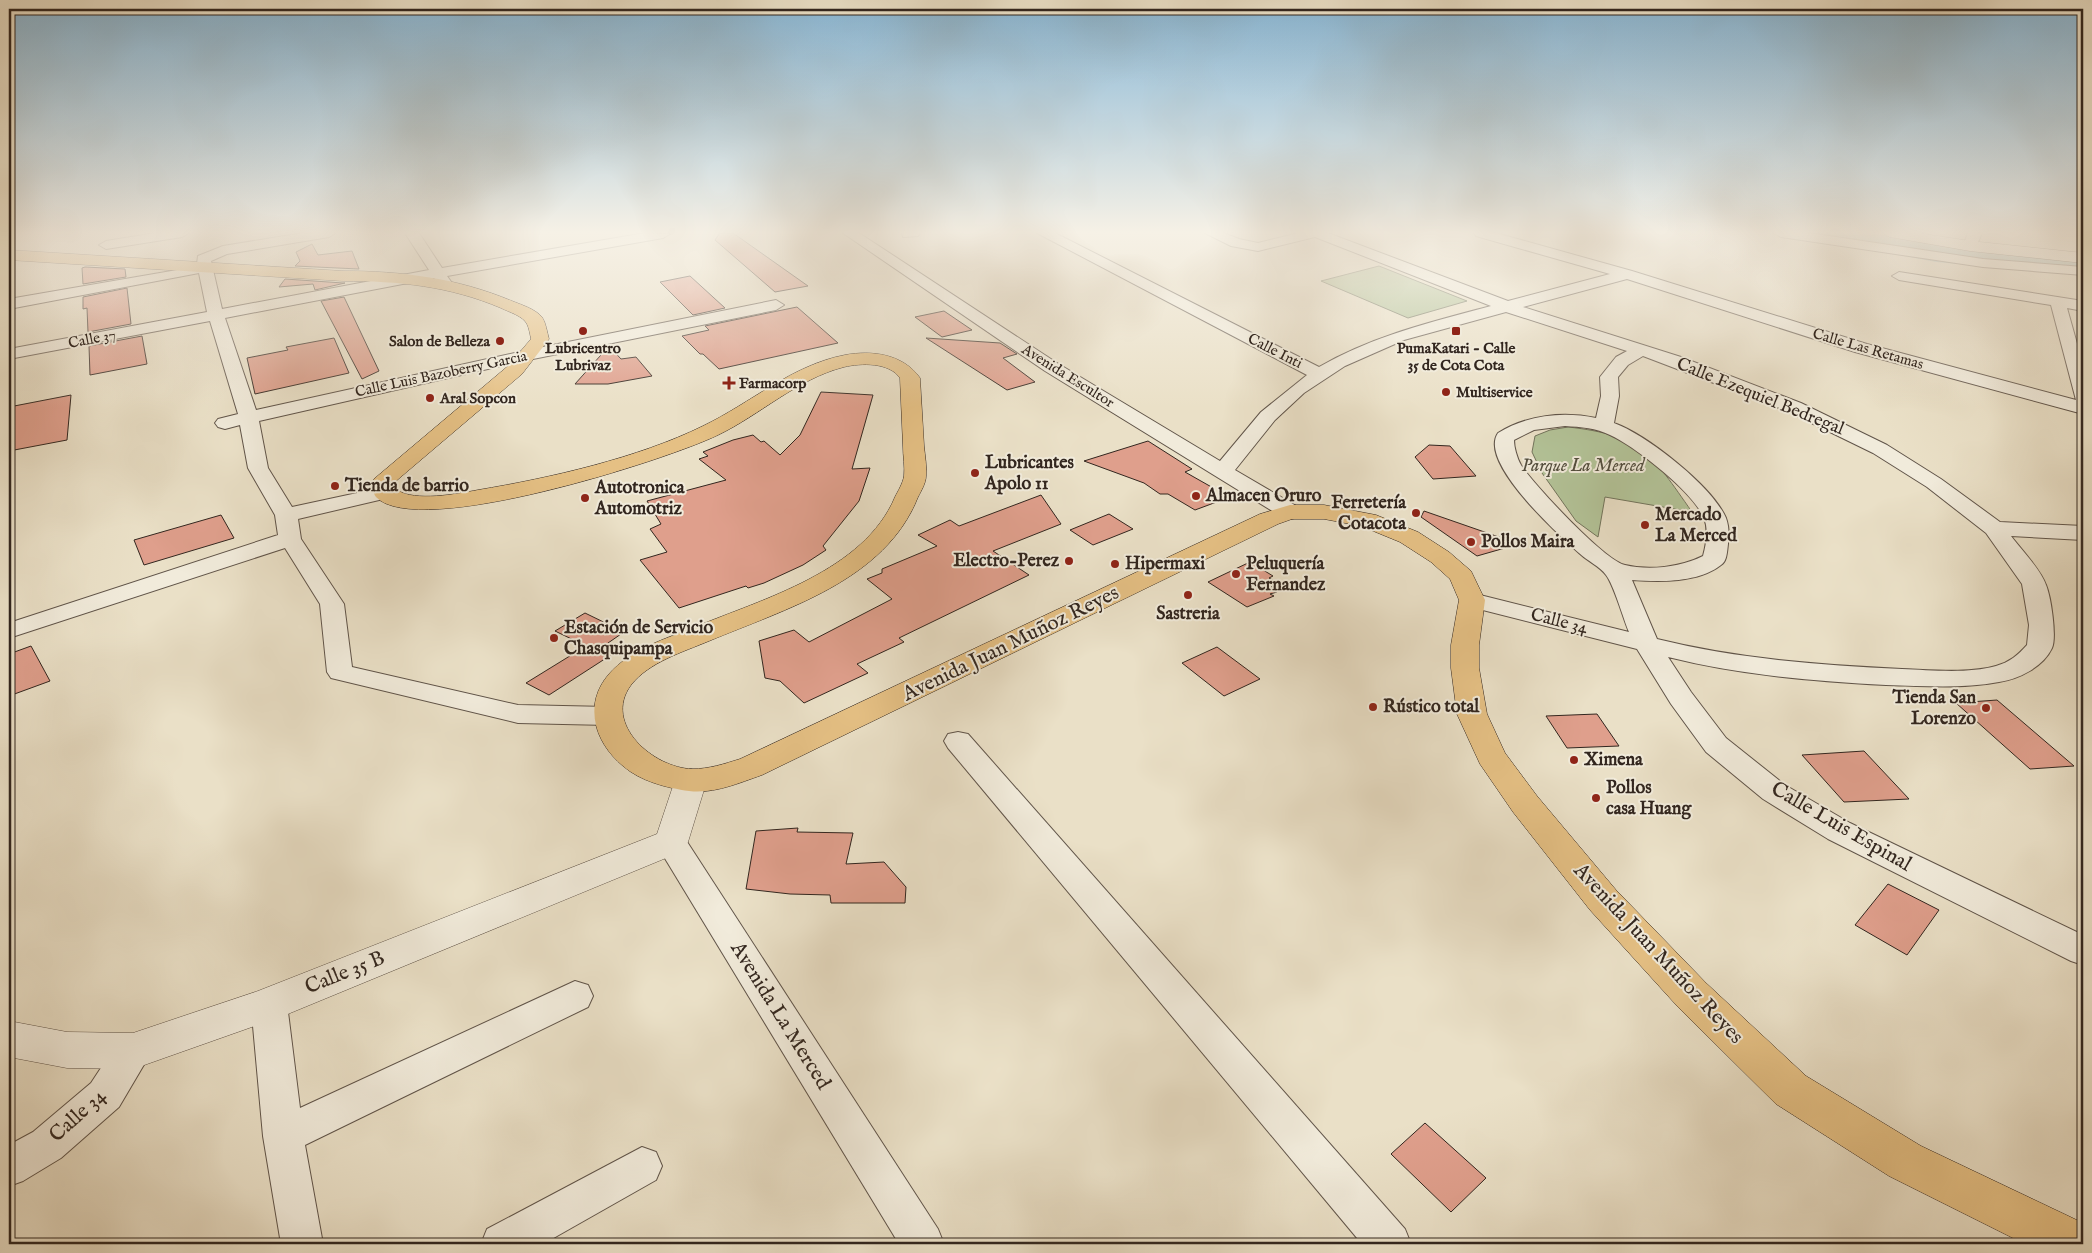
<svg xmlns="http://www.w3.org/2000/svg" width="2092" height="1253" font-family="'IM FELL English',serif">
  <rect width="100%" height="100%" fill="#eae0c7"/>
  <filter id="stains"><feTurbulence type="fractalNoise" baseFrequency=".004" numOctaves="4"/><feColorMatrix values="0 0 0 0 .2 0 0 0 0 .09 0 0 0 0 .02 0 0 0 .5 -.17"/></filter>
  <radialGradient id="worn" r=".72"><stop offset=".6" stop-color="#630" stop-opacity="0"/><stop offset="1" stop-color="#630" stop-opacity=".3"/></radialGradient>
  <g fill="#b3c398" stroke="#72745c">
    <path d="M1379,266L1467,301L1408,318L1321,281Z"/>
    <path d="M1568,427C1642,435 1652,455 1692,512L1605,497L1598,537L1576,521L1542,473L1532,452L1535,436L1550,430Z"/>
  </g>
  <g fill="none" stroke-linecap="round" stroke-linejoin="round">
    <path fill="#99bcbb" fill-rule="evenodd" d="M1810,233H1872L1936,244L2083,257V275L1936,262L1824,241L1814,239Z"/>
  </g>
  <g fill="#df9f8c" stroke="#32261f">
    <path d="M720,233H733L808,286L775,292L715,240Z"/>
    <path d="M312,244L318,255L352,251L359,269L295,266L300,261L296,252Z"/>
    <path d="M85,267L125,269L126,277L83,284L82,268Z"/>
    <path d="M690,276L725,308L693,315L660,282Z"/>
    <path d="M285,279L343,283H345L315,290L313,284L279,287Z"/>
    <path d="M127,288L131,324L88,332L87,308L83,309V297Z"/>
    <path d="M344,297L379,371L362,379L321,301Z"/>
    <path d="M797,307L838,343L719,369L703,354H700L682,336L709,330L705,326Z"/>
    <path d="M944,311L972,330L942,337L915,317Z"/>
    <path d="M142,336L147,364L90,375L89,346Z"/>
    <path d="M334,338L349,373L255,394L247,358L288,350L286,347Z"/>
    <path d="M926,338L1000,343L1017,354L1003,358L1035,382L1007,390Z"/>
    <path d="M609,346L621,359L636,357L652,376L608,384H575Z"/>
    <path d="M821,392L873,395L852,469L870,468L859,501L823,546L826,550L803,565L764,583L748,588L746,586L679,608L640,560L667,552L650,529L661,524L647,501L726,480L699,459L708,456L703,452L733,440L753,435L761,442L764,441L780,455L800,435Z"/>
    <path d="M71,395L67,440L9,451V407Z"/>
    <path d="M1148,441L1192,469L1185,472L1215,489L1209,491L1222,500L1195,510L1168,494H1160L1144,483L1084,461Z"/>
    <path d="M1429,445L1450,446L1476,476L1433,479L1415,457Z"/>
    <path d="M1041,495L1061,524L993,551L1029,575L899,638L904,642L857,664L868,673L804,703L780,681L765,678L759,641L794,630L809,642L892,599L867,579L882,573V569L937,546L918,535L950,520L959,526Z"/>
    <path d="M1424,511L1519,544L1477,556L1421,517Z"/>
    <path d="M1109,514L1133,529L1093,545L1070,530Z"/>
    <path d="M221,515L234,538L144,565L134,540Z"/>
    <path d="M1250,562L1273,576L1269,578L1278,583L1270,587L1277,592L1270,594L1274,596L1247,607L1208,582Z"/>
    <path d="M585,613L624,632L608,643L614,653L549,695L526,683L586,646L555,631Z"/>
    <path d="M31,646L50,681L9,696V654Z"/>
    <path d="M1217,647L1260,679L1224,696L1182,663Z"/>
    <path d="M1997,700L2074,766L2030,769L1956,703Z"/>
    <path d="M1597,714L1619,746L1567,748L1546,716Z"/>
    <path d="M1864,751L1909,799L1844,802L1802,755Z"/>
    <path d="M798,828L797,832L853,833L846,864L884,862L906,887L905,903H831L830,895L790,894L746,889L756,831Z"/>
    <path d="M1888,884L1939,910L1907,955L1855,925Z"/>
    <path d="M1425,1123L1486,1178L1451,1212L1391,1154Z"/>
  </g>
  <g fill="none" stroke-linecap="round" stroke-linejoin="round">
    <defs>
      <g id="minor">
        <path d="M156,233H189L182,237L106,249L99,245L106,241Z"/>
        <path d="M303,233H336L329,237L227,254L211,261L222,309L429,270L405,233H419L442,268L645,233L670,234L663,238L447,276L452,283L444,288L439,286L434,278L225,318L256,410L528,350L776,300L784,305L776,310L528,360L259,421L268,468L292,507L385,487L392,489L396,493L392,497L298,519L301,539L344,604L352,667L518,705L608,707L618,710L622,716L618,722L608,725L518,723L331,678L327,672L320,604L285,548L9,638V623L278,535L275,515L248,468L240,425L225,429L218,427L215,423L218,419L238,414L210,321L9,359V349L207,312L199,273L9,309V299L183,269L197,264L198,256L223,246Z"/>
        <path d="M843,233H859L1057,363L1220,461L1261,412L1307,375L1037,233H1055L1319,367C1373,336 1431,322 1491,306L1315,237L1258,251L1231,246L1205,233H1224L1239,239L1258,243L1299,233H1328L1508,301L1610,274L1476,236L1474,233H1496L1632,271L1867,344L2076,400L2051,305L1899,280L1892,276L1899,272L2083,301V311L2067,308L2083,365V414L1855,352L1627,279L1523,307L1681,357L1801,403L1887,445L1941,479L2000,522L2083,526V540L2011,536C2021,549 2041,570 2046,585C2051,597 2057,637 2052,648C2043,667 2019,679 1999,682C1962,689 1924,686 1886,685C1812,681 1740,675 1668,657L1691,692L1726,738L1785,785L1850,823L2083,935V965L2071,961L1828,839L1763,799L1706,752L1671,704L1637,649L1463,605L1460,600L1463,595L1472,593L1629,632C1623,618 1614,585 1606,575C1600,566 1587,561 1579,553C1559,535 1478,462 1498,433C1527,415 1563,411 1596,418L1601,396L1600,377L1616,357L1627,351L1506,312L1404,340L1345,366L1304,393L1275,420L1235,470L1298,507L1301,512L1298,517L1290,519L1282,517L1045,371ZM1643,356L1787,411L1873,453L1927,487L1986,533L2022,584L2029,625L2027,645C2018,655 2010,662 1996,666C1968,674 1930,670 1902,669C1819,665 1738,659 1657,639L1632,580C1660,582 1698,583 1721,565C1727,561 1727,552 1728,544C1729,536 1729,526 1726,518C1712,486 1647,435 1614,423L1619,396L1618,377L1628,365ZM1565,426C1581,427 1596,428 1610,435C1636,447 1693,492 1704,518C1709,530 1706,545 1703,556C1681,567 1649,571 1625,565C1605,561 1533,484 1521,465C1517,458 1514,447 1514,440L1534,430Z"/>
        <path d="M902,233H920L918,236L903,237Z"/>
        <path d="M1774,233H1809L1983,259L2083,267V275L1983,267L1781,237Z"/>
        <path d="M1968,233H1982L1975,249L1970,250L1963,246Z"/>
        <path d="M958,732L968,734L1405,1229L1411,1244H1362L948,748L944,741L948,734Z"/>
        <path d="M671,831L682,834L938,1229L944,1244H899L655,842L660,834Z"/>
        <path d="M575,981L588,985L593,996L588,1007L305,1145L323,1244H281L263,1136L251,1004L256,993L269,989L282,993L287,1004L300,1108Z"/>
        <path d="M133,1035L146,1039L152,1051L119,1107L61,1158L23,1181L9,1186V1145L33,1132L91,1083L120,1039Z"/>
        <path d="M642,1147L656,1152L662,1166L656,1180L543,1244H481L487,1229Z"/>
      </g>
      <path id="tertiary" d="M691,769L702,772L707,780L688,842L683,851L283,1016L133,1069L67,1068L9,1057V1021L67,1032L133,1033L258,991L657,834L675,780L680,772Z"/>
      <path id="secondary" d="M1883,233H1918L1970,241L2083,253V263L1970,251L1890,237Z"/>
      <path id="primary" d="M9,250L343,271C402,271 457,278 512,301C522,305 535,309 542,317C546,323 547,332 549,339L546,343L522,374L396,481L397,490C415,502 457,494 478,490C550,478 638,458 703,426C751,403 792,365 845,355C872,350 903,354 920,378C921,401 923,423 924,446C925,456 927,467 926,476C926,483 921,491 918,497C885,581 785,609 709,641C683,652 649,662 631,685C602,724 654,768 692,769C709,769 724,764 740,759L1260,514L1290,505H1324L1376,515L1418,532L1449,552L1471,571L1485,600L1479,645V668L1487,714L1505,753L1537,796L1616,890L1706,983L1806,1076L1921,1146L2083,1223V1244H2025L1889,1176L1776,1104L1678,1007L1590,910L1513,812L1480,764L1457,714L1451,668V645L1459,600L1450,579L1431,562L1400,542L1361,526L1324,519H1292L1278,524L762,775C739,783 714,794 689,791C667,788 640,781 623,766C594,742 583,704 609,674C631,649 665,639 695,627C763,599 864,571 895,497C898,491 903,483 904,476C905,467 903,456 903,446C902,423 901,401 900,378C889,362 861,363 844,367C797,379 760,415 718,435C667,460 417,540 376,497C372,492 374,485 374,479L508,366L531,339C530,334 529,328 527,324C523,316 509,312 501,308C449,286 399,281 343,281L9,260Z"/>
    </defs>
    <use href="#minor" stroke="#605449" stroke-width="2"/>
    <use href="#tertiary" stroke="#605449" stroke-width="1"/>
    <use href="#secondary" stroke="#32261f" stroke-width="1"/>
    <use href="#primary" stroke="#32261f" stroke-width="1"/>
    <use href="#minor" fill="#f1ebdb" fill-rule="evenodd"/>
    <use href="#tertiary" fill="#f1ebdb" fill-rule="evenodd"/>
    <use href="#secondary" fill="#f1ebdb" fill-rule="evenodd"/>
    <use href="#primary" fill="#e5c084" fill-rule="evenodd"/>
  </g>
  <linearGradient id="sky" x2="0" y2="1"><stop stop-color="#88b7d6"/><stop offset="0.57" stop-color="#f6f1e6"/><stop offset="1" stop-color="#f6f1e6" stop-opacity="0"/></linearGradient>
  <rect width="2092" height="408" fill="url(#sky)"/>
  <g fill="#8f2418" stroke="#f1ebdb" stroke-width="2">
    <circle cx="583" cy="331" r="5"/>
    <rect x="1451" y="326" width="10" height="10" rx="2.5"/>
    <circle cx="500" cy="341" r="5"/>
    <path d="M726.5 375.5h5v5h5v5h-5v5h-5v-5h-5v-5h5z"/>
    <circle cx="1446" cy="392" r="5"/>
    <circle cx="430" cy="398" r="5"/>
    <circle cx="975" cy="473" r="5"/>
    <circle cx="335" cy="486" r="5"/>
    <circle cx="1196" cy="496" r="5"/>
    <circle cx="585" cy="498" r="5"/>
    <circle cx="1416" cy="513" r="5"/>
    <circle cx="1645" cy="525" r="5"/>
    <circle cx="1471" cy="542" r="5"/>
    <circle cx="1069" cy="561" r="5"/>
    <circle cx="1115" cy="564" r="5"/>
    <circle cx="1236" cy="574" r="5"/>
    <circle cx="1188" cy="595" r="5"/>
    <circle cx="554" cy="638" r="5"/>
    <circle cx="1373" cy="707" r="5"/>
    <circle cx="1986" cy="708" r="5"/>
    <circle cx="1574" cy="760" r="5"/>
    <circle cx="1596" cy="798" r="5"/>
  </g>
  <g text-anchor="middle" dominant-baseline="central" stroke-width="4" stroke-linejoin="round" paint-order="stroke">
    <g font-size="15" fill="#32261f" stroke="#f1ebdb">
      <text transform="translate(92 339) rotate(-11)">Calle 37</text>
      <text transform="translate(1868 349) rotate(16)">Calle Las Retamas</text>
      <text transform="translate(1275 351) rotate(27)">Calle Inti</text>
      <text transform="translate(441 374) rotate(-12)">Calle Luis Bazoberry Garcia</text>
      <text transform="translate(1068 376) rotate(32)">Avenida Escultor</text>
    </g>
    <g font-size="15" font-weight="bold" fill="#32261f" stroke="#f1ebdb" text-anchor="start">
      <text x="490" y="341" text-anchor="end">Salon de Belleza</text>
      <text x="583" y="348" text-anchor="middle">Lubricentro<tspan x="583" dy="17">Lubrivaz</tspan></text>
      <text x="1456" y="348" text-anchor="middle">PumaKatari - Calle<tspan x="1456" dy="17">35 de Cota Cota</tspan></text>
      <text x="739" y="383">Farmacorp</text>
      <text x="1456" y="392">Multiservice</text>
      <text x="440" y="398">Aral Sopcon</text>
    </g>
    <g font-size="18" fill="#32261f" stroke="#f1ebdb">
      <text transform="translate(1760 397) rotate(22)">Calle Ezequiel Bedregal</text>
      <text transform="translate(1559 622) rotate(14)">Calle 34</text>
    </g>
    <g font-size="18" font-weight="bold" fill="#32261f" stroke="#f1ebdb" text-anchor="start">
      <text x="985" y="463">Lubricantes<tspan x="985" dy="21">Apolo 11</tspan></text>
      <text x="345" y="486">Tienda de barrio</text>
      <text x="595" y="488">Autotronica<tspan x="595" dy="21">Automotriz</tspan></text>
      <text x="1206" y="496">Almacen Oruro</text>
      <text x="1406" y="503" text-anchor="end">Ferretería<tspan x="1406" dy="21">Cotacota</tspan></text>
      <text x="1655" y="515">Mercado<tspan x="1655" dy="21">La Merced</tspan></text>
      <text x="1481" y="542">Pollos Maira</text>
      <text x="1059" y="561" text-anchor="end">Electro-Perez</text>
      <text x="1125" y="564">Hipermaxi</text>
      <text x="1246" y="564">Peluquería<tspan x="1246" dy="21">Fernandez</tspan></text>
      <text x="1188" y="614" text-anchor="middle">Sastreria</text>
      <text x="564" y="628">Estación de Servicio<tspan x="564" dy="21">Chasquipampa</tspan></text>
      <text x="1976" y="698" text-anchor="end">Tienda San<tspan x="1976" dy="21">Lorenzo</tspan></text>
      <text x="1383" y="707">Rústico total</text>
      <text x="1584" y="760">Ximena</text>
      <text x="1606" y="788">Pollos<tspan x="1606" dy="21">casa Huang</tspan></text>
    </g>
    <g font-size="18" font-style="italic" fill="#524d3d" stroke="#f1ebdb">
      <text x="1583" y="466">Parque La Merced</text>
    </g>
    <g font-size="21" fill="#32261f" stroke="#f1ebdb">
      <text transform="translate(1011 644) rotate(-26)">Avenida Juan Muñoz Reyes</text>
      <text transform="translate(1841 827) rotate(30)">Calle Luis Espinal</text>
      <text transform="translate(1658 954) rotate(47)">Avenida Juan Muñoz Reyes</text>
      <text transform="translate(345 973) rotate(-22)">Calle 35 B</text>
      <text transform="translate(780 1016) rotate(58)">Avenida La Merced</text>
      <text transform="translate(78 1116) rotate(-42)">Calle 34</text>
    </g>
  </g>
  <rect width="2092" height="1253" fill="none" stroke="#eae0c7" stroke-width="30"/>
  <rect x="10" y="10" width="2072" height="1233" fill="none" stroke="#32261f" stroke-width="2.5"/>
  <rect x="15" y="15" width="2062" height="1223" fill="none" stroke="#32261f"/>
  <rect width="100%" height="100%" filter="url(#stains)"/>
  <rect width="100%" height="100%" fill="url(#worn)"/>
</svg>
